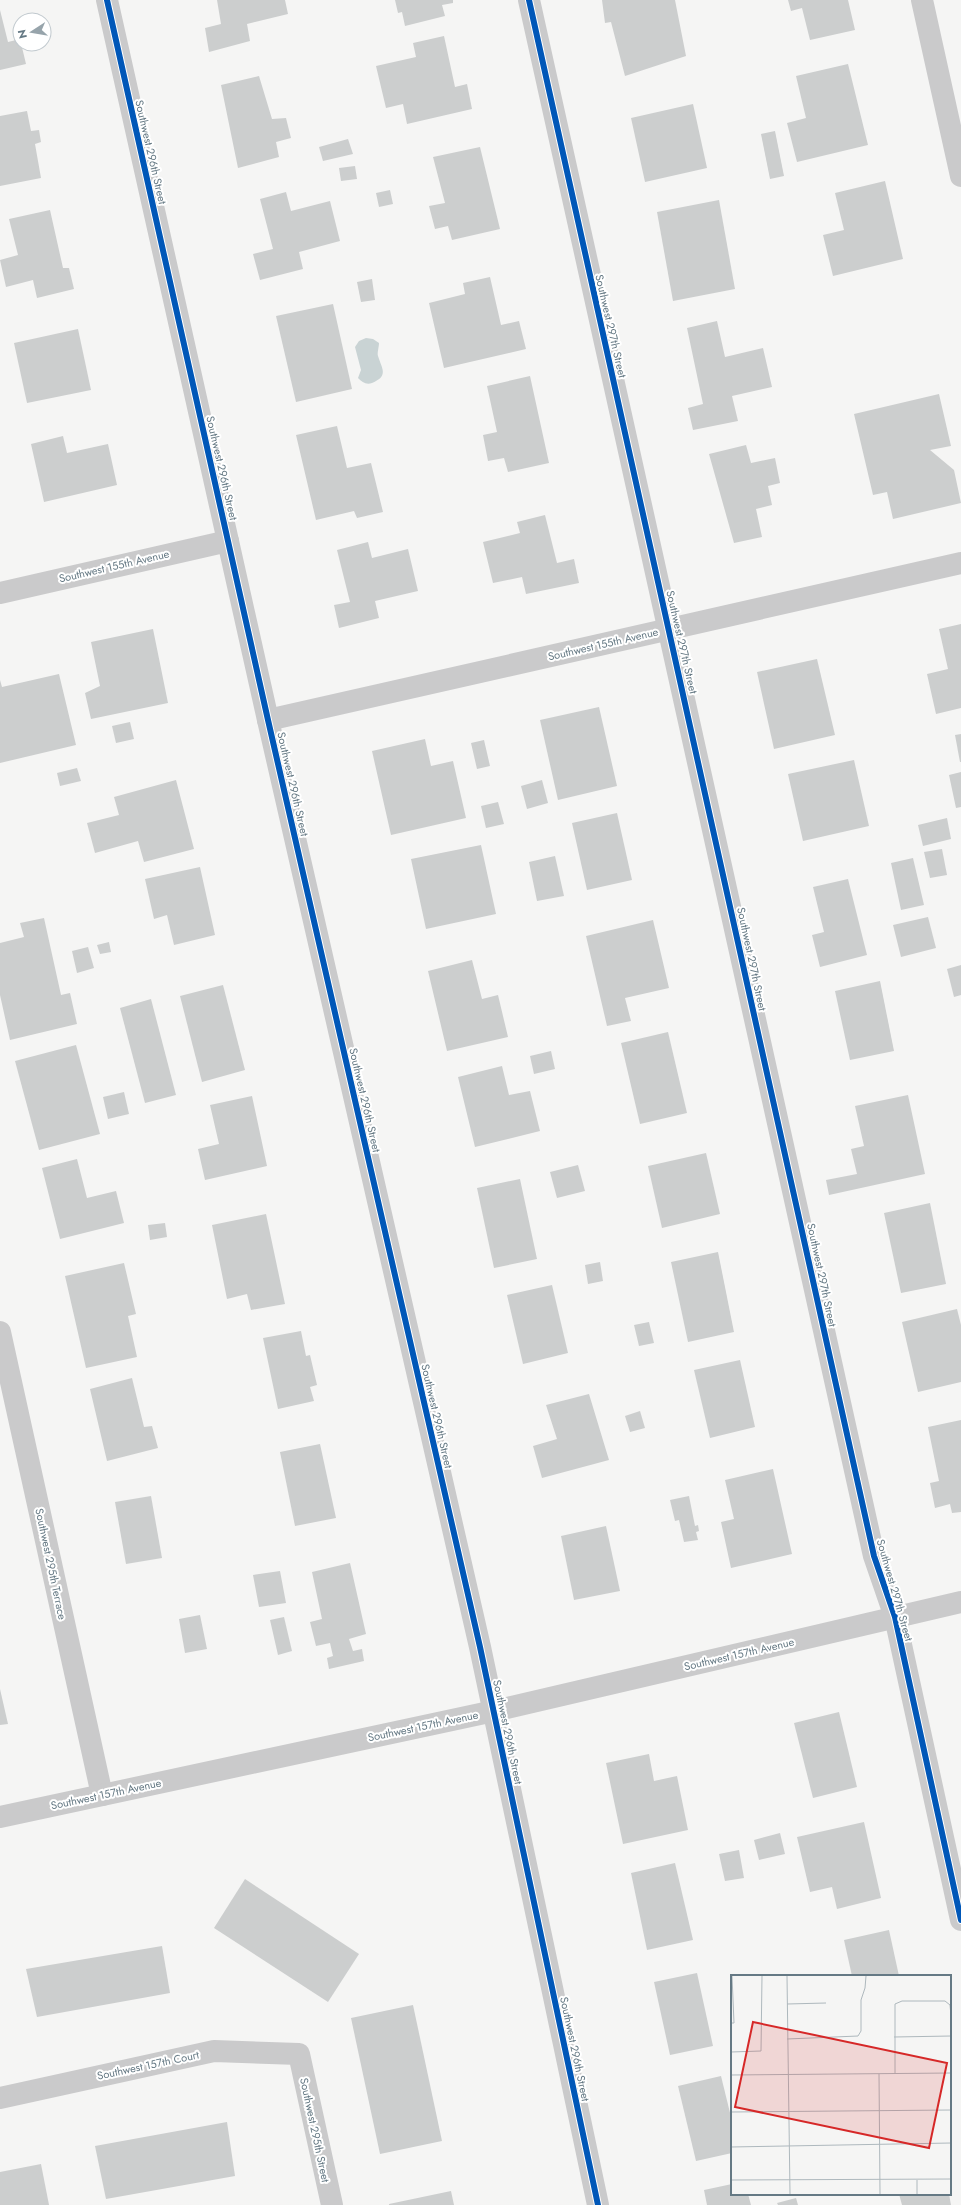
<svg xmlns="http://www.w3.org/2000/svg" width="961" height="2205" font-family="Jost,sans-serif">
  <rect width="100%" height="100%" fill="#f5f5f4"/>
  <path fill="#c9d3d4" d="M366,338L373,339L379,343C379,347 377,353 378,356C382,369 389,376 372,383C366,385 362,382 358,378L361,370L355,347L359,341Z"/>
  <g fill="#cccece">
    <path d="M217,0H285L288,14L247,24L250,41L209,52L205,28L221,24Z"/>
    <path d="M395,0H453V3L442,5L445,16L405,26L402,12L398,13Z"/>
    <path d="M602,0H675L686,56L625,76L611,22L605,23Z"/>
    <path d="M788,0H848L855,30L810,40L802,8L791,11Z"/>
    <path d="M0,10L8,42L20,39L26,64L0,70Z"/>
    <path d="M444,36L455,87L467,84L472,109L407,124L403,104L386,108L376,66L416,57L413,43Z"/>
    <path d="M848,64L868,145L797,162L787,123L806,118L796,76Z"/>
    <path d="M259,76L272,119L286,118L291,138L276,142L279,157L238,168L221,85Z"/>
    <path d="M693,104L707,168L645,182L631,118Z"/>
    <path d="M27,111L31,131L39,130L41,142L35,144L41,178L0,186V116Z"/>
    <path d="M775,131L784,176L770,179L761,134Z"/>
    <path d="M348,139L353,154L323,161L319,147Z"/>
    <path d="M480,147L500,229L452,240L448,226L435,229L429,206L445,203L433,157Z"/>
    <path d="M355,166L357,179L341,181L339,168Z"/>
    <path d="M885,181L903,259L833,276L823,235L844,230L835,193Z"/>
    <path d="M390,190L393,204L379,207L376,193Z"/>
    <path d="M286,192L291,211L330,201L340,241L299,252L303,269L260,280L253,254L273,249L260,199Z"/>
    <path d="M719,200L735,289L673,301L657,212Z"/>
    <path d="M50,210L63,268H69L74,289L37,298L33,280L6,287L0,260L18,255L9,219Z"/>
    <path d="M490,277L501,325L519,321L526,349L444,368L429,303L465,294L463,283Z"/>
    <path d="M372,279L375,300L361,302L357,282Z"/>
    <path d="M333,304L352,389L296,402L276,316Z"/>
    <path d="M717,321L725,357L763,348L772,387L732,396L738,421L693,430L688,408L703,404L687,328Z"/>
    <path d="M78,329L91,390L27,403L14,343Z"/>
    <path d="M530,376L549,463L508,472L504,458L488,461L483,435L497,432L487,386Z"/>
    <path d="M939,394L951,446L930,450L954,470L961,503L893,519L887,492L873,495L854,414Z"/>
    <path d="M337,426L347,468L371,463L383,512L357,518L354,511L316,520L296,435Z"/>
    <path d="M63,436L67,453L108,444L117,485L44,502L31,444Z"/>
    <path d="M746,445L751,463L775,458L780,483L768,486L772,505L756,509L762,537L734,543L709,454Z"/>
    <path d="M545,515L557,563L574,559L579,583L526,594L522,577L493,583L483,542L520,533L517,522Z"/>
    <path d="M368,542L372,558L408,549L418,591L375,601L379,618L339,628L334,605L350,602L337,550Z"/>
    <path d="M961,624V708L936,714L927,674L948,669L939,629Z"/>
    <path d="M153,629L168,703L91,719L85,693L100,686L91,642Z"/>
    <path d="M817,659L835,735L774,749L757,672Z"/>
    <path d="M59,674L76,745L0,763V680L2,687Z"/>
    <path d="M599,707L617,786L558,800L540,720Z"/>
    <path d="M130,722L134,739L116,743L112,726Z"/>
    <path d="M961,734V762H960L955,735Z"/>
    <path d="M425,739L431,766L453,761L466,818L391,835L372,751Z"/>
    <path d="M484,740L490,766L477,769L471,743Z"/>
    <path d="M854,760L869,826L803,841L788,774Z"/>
    <path d="M77,768L81,781L60,786L57,773Z"/>
    <path d="M961,772V807L956,808L949,775Z"/>
    <path d="M176,780L194,849L144,862L138,841L95,853L87,823L119,815L114,797Z"/>
    <path d="M542,780L548,803L527,809L521,786Z"/>
    <path d="M498,802L504,824L486,828L481,806Z"/>
    <path d="M617,813L632,880L587,890L572,823Z"/>
    <path d="M947,818L951,839L923,846L918,825Z"/>
    <path d="M481,845L496,914L426,929L411,859Z"/>
    <path d="M942,849L947,875L930,878L924,852Z"/>
    <path d="M555,856L564,896L537,901L529,862Z"/>
    <path d="M913,858L924,905L901,910L891,863Z"/>
    <path d="M200,867L215,935L174,945L167,915L154,919L145,879Z"/>
    <path d="M848,879L867,955L820,967L812,935L824,932L813,887Z"/>
    <path d="M928,917L936,948L901,957L893,925Z"/>
    <path d="M44,918L61,995L70,993L77,1024L10,1040L0,995V943L24,937L20,923Z"/>
    <path d="M653,920L669,988L625,998L631,1021L607,1026L586,936Z"/>
    <path d="M109,942L111,952L100,954L97,945Z"/>
    <path d="M88,947L94,968L77,973L72,951Z"/>
    <path d="M472,960L482,999L498,995L508,1037L447,1051L428,971Z"/>
    <path d="M961,965V995L954,997L947,969Z"/>
    <path d="M880,981L894,1051L850,1060L835,991Z"/>
    <path d="M223,985L245,1070L202,1082L180,996Z"/>
    <path d="M151,999L176,1095L145,1103L120,1008Z"/>
    <path d="M668,1032L687,1113L640,1124L621,1043Z"/>
    <path d="M76,1045L100,1134L39,1150L15,1061Z"/>
    <path d="M551,1051L555,1069L534,1074L530,1056Z"/>
    <path d="M502,1066L509,1095L530,1091L540,1131L475,1147L458,1077Z"/>
    <path d="M124,1092L129,1114L108,1119L103,1097Z"/>
    <path d="M908,1095L925,1174L829,1195L826,1180L857,1174L851,1149L864,1146L855,1106Z"/>
    <path d="M252,1096L267,1166L205,1180L198,1149L219,1144L210,1105Z"/>
    <path d="M706,1153L720,1214L662,1228L648,1166Z"/>
    <path d="M77,1159L87,1198L116,1191L124,1223L60,1239L42,1168Z"/>
    <path d="M578,1165L585,1191L557,1198L550,1172Z"/>
    <path d="M520,1179L537,1259L494,1268L477,1188Z"/>
    <path d="M930,1203L946,1284L901,1293L884,1213Z"/>
    <path d="M266,1214L285,1304L251,1310L247,1294L227,1299L212,1225Z"/>
    <path d="M165,1223L167,1237L150,1240L148,1225Z"/>
    <path d="M718,1252L734,1332L688,1342L671,1262Z"/>
    <path d="M600,1262L603,1281L588,1284L585,1265Z"/>
    <path d="M124,1263L136,1314L128,1316L137,1357L86,1368L65,1276Z"/>
    <path d="M552,1285L568,1353L523,1364L507,1295Z"/>
    <path d="M957,1309L961,1325V1382L918,1392L902,1322Z"/>
    <path d="M649,1322L654,1343L639,1346L634,1325Z"/>
    <path d="M301,1331L306,1356L310,1355L317,1385L310,1387L314,1401L278,1409L263,1338Z"/>
    <path d="M740,1360L755,1427L710,1438L694,1370Z"/>
    <path d="M132,1378L144,1427L152,1426L158,1448L107,1461L90,1389Z"/>
    <path d="M589,1394L609,1460L542,1478L533,1446L557,1439L546,1405Z"/>
    <path d="M640,1411L645,1428L630,1432L625,1416Z"/>
    <path d="M961,1420V1512L952,1513L950,1504L935,1508L930,1483L939,1481L928,1427Z"/>
    <path d="M320,1444L336,1518L295,1526L280,1452Z"/>
    <path d="M773,1469L792,1554L731,1568L721,1522L734,1519L725,1480Z"/>
    <path d="M151,1496L162,1558L126,1564L115,1502Z"/>
    <path d="M689,1496L695,1526L698,1525L699,1531L696,1532L698,1540L684,1542L679,1520L675,1521L670,1500Z"/>
    <path d="M606,1526L620,1591L574,1600L561,1536Z"/>
    <path d="M350,1563L366,1634L349,1639L353,1651L362,1649L364,1661L329,1669L327,1658L333,1656L330,1643L316,1646L310,1622L322,1619L312,1572Z"/>
    <path d="M280,1571L286,1603L259,1607L253,1575Z"/>
    <path d="M200,1615L207,1649L185,1653L179,1619Z"/>
    <path d="M284,1617L292,1651L278,1655L270,1620Z"/>
    <path d="M0,1689L8,1724L0,1725Z"/>
    <path d="M839,1712L857,1787L813,1798L794,1723Z"/>
    <path d="M649,1754L654,1781L677,1776L688,1830L623,1844L606,1763Z"/>
    <path d="M864,1822L881,1898L837,1909L832,1887L810,1892L797,1837Z"/>
    <path d="M780,1833L785,1854L759,1860L754,1840Z"/>
    <path d="M739,1850L744,1878L725,1881L719,1854Z"/>
    <path d="M675,1863L693,1940L647,1950L631,1873Z"/>
    <path d="M245,1879L359,1954L328,2002L214,1928Z"/>
    <path d="M889,1930L899,1976H852L844,1940Z"/>
    <path d="M162,1946L170,1993L37,2017L26,1969Z"/>
    <path d="M697,1973L713,2046L670,2055L654,1982Z"/>
    <path d="M413,2005L442,2141L380,2154L351,2018Z"/>
    <path d="M721,2076L732,2121V2153L696,2161L678,2086Z"/>
    <path d="M227,2122L235,2176L106,2199L95,2146Z"/>
    <path d="M41,2164L49,2205H0V2172Z"/>
    <path d="M732,2184V2194H748L751,2205H707L704,2190Z"/>
    <path d="M451,2191L454,2205H389V2204Z"/>
    <path d="M899,2194H949L951,2205H902Z"/>
    <path d="M796,2198L798,2205H778L777,2203Z"/>
  </g>
  <g fill="none" stroke-linecap="round" stroke-linejoin="round">
    <g stroke="#cacacb" stroke-width="22">
      <path d="M107,0L268,720L480,1647L598,2205"/>
      <path d="M529,0L874,1556L895,1617L961,1920"/>
      <path d="M922,0L961,176"/>
      <path d="M0,593L228,541"/>
      <path d="M268,720L961,563"/>
      <path d="M0,1332L102,1795"/>
      <path d="M0,1817L494,1711L961,1602"/>
      <path d="M0,2098L214,2051L299,2054L332,2205"/>
    </g>
    <defs>
      <g id="cycleway">
        <path d="M107,0L268,720L480,1647L598,2205"/>
        <path d="M529,0L874,1556L895,1617L961,1920"/>
      </g>
    </defs>
    <use href="#cycleway" stroke="#fff" stroke-width="8"/>
    <use href="#cycleway" stroke="#0057b8" stroke-width="6"/>
  </g>
  <g text-anchor="middle" dominant-baseline="central" stroke-width="4" stroke-linejoin="round" paint-order="stroke">
    <g font-size="11" fill="#657984" stroke="#fff">
      <text transform="translate(151 152) rotate(77)">Southwest 296th Street</text>
      <text transform="translate(611 326) rotate(77)">Southwest 297th Street</text>
      <text transform="translate(222 468) rotate(77)">Southwest 296th Street</text>
      <text transform="translate(114 566) rotate(-13)">Southwest 155th Avenue</text>
      <text transform="translate(682 642) rotate(77)">Southwest 297th Street</text>
      <text transform="translate(603 644) rotate(-13)">Southwest 155th Avenue</text>
      <text transform="translate(293 784) rotate(77)">Southwest 296th Street</text>
      <text transform="translate(752 959) rotate(78)">Southwest 297th Street</text>
      <text transform="translate(365 1100) rotate(77)">Southwest 296th Street</text>
      <text transform="translate(822 1275) rotate(78)">Southwest 297th Street</text>
      <text transform="translate(437 1416) rotate(77)">Southwest 296th Street</text>
      <text transform="translate(51 1564) rotate(78)">Southwest 295th Terrace</text>
      <text transform="translate(895 1590) rotate(74)">Southwest 297th Street</text>
      <text transform="translate(739 1654) rotate(-13)">Southwest 157th Avenue</text>
      <text transform="translate(423 1726) rotate(-12)">Southwest 157th Avenue</text>
      <text transform="translate(508 1732) rotate(78)">Southwest 296th Street</text>
      <text transform="translate(106 1794) rotate(-12)">Southwest 157th Avenue</text>
      <text transform="translate(575 2049) rotate(78)">Southwest 296th Street</text>
      <text transform="translate(148 2065) rotate(-12)">Southwest 157th Court</text>
      <text transform="translate(315 2130) rotate(78)">Southwest 295th Street</text>
    </g>
  </g>
  <g transform="translate(731 1975)">
    <rect width="220" height="220" fill="#f5f5f4"/>
    <path fill="none" stroke="#aeb8bd" stroke-width="1" d="M56,1L59,219M56,29L95,28M0,48H3L1,1M163,62L220,61M56,64L127,61L130,56V25L134,13L135,1M0,77L30,76L31,1M164,98V29L171,26H214L219,30L220,41M220,98V114M148,99L149,219M0,100L220,98M0,137L220,135M0,172L220,168M0,205L220,204M186,205V219"/>
    <path fill="#d62828" fill-opacity="0.15" stroke="#d62828" stroke-width="2" d="M22,47L216,88L198,173L4,132Z"/>
    <rect width="220" height="220" fill="none" stroke="#657984" stroke-width="2"/>
  </g>
  <g transform="translate(32 32) rotate(258)"><circle r="19" fill="#ffffff" stroke="#c1c9ce"/>
  <path d="M0-3L7 15L0 10L-7 15Z" fill="#97a4ab"/>
  <text y="-6" font-size="11" font-weight="bold" text-anchor="middle" fill="#657984">N</text>
  </g>
</svg>
